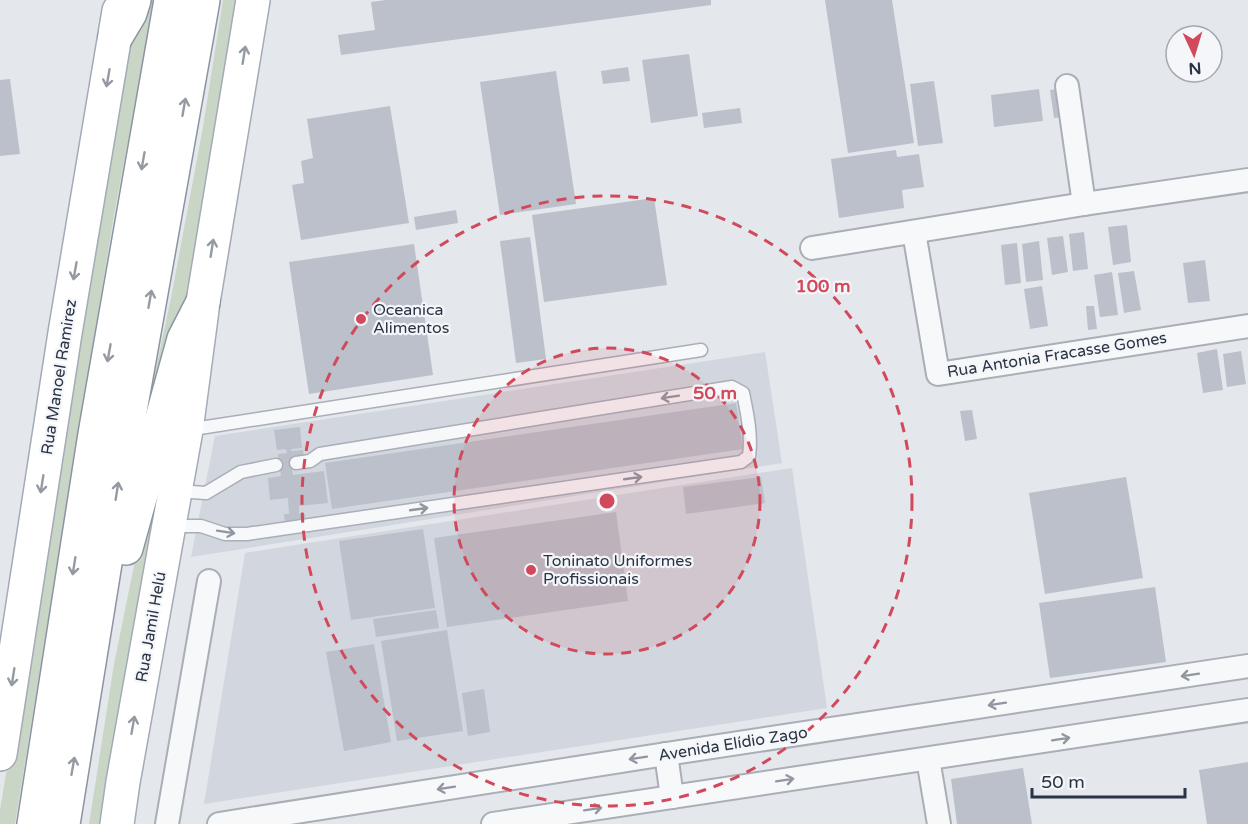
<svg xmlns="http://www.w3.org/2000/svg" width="1248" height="824" font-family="'Varela Round',sans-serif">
  <rect width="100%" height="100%" fill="#e4e7ec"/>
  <g fill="#d2d6de">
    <path d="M765,352L782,463L191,557L215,436Z"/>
    <path d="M792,468L827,708L204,804L245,553Z"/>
  </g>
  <g fill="#c9d6c5">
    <path d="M145,0H155L114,215L15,824H0V810L121,77Z"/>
    <path d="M223,0H241L189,288L139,447L171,298L203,127Z"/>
    <path d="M167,441L106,824H89L114,664L136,556Z"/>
  </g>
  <g fill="#bbc0ca">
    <path d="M386,0H711V5L341,55L338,35L375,30L371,2Z"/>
    <path d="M825,0H892L914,143L848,153Z"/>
    <path d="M689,54L698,116L651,123L642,60Z"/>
    <path d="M628,67L630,81L603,84L601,71Z"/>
    <path d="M556,71L576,204L500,215L480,82Z"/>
    <path d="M10,79L20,154L0,156V80Z"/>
    <path d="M934,81L943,143L918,146L910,84Z"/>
    <path d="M1039,89L1043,121L994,127L991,95Z"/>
    <path d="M1059,89L1063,117L1054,118L1050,90Z"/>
    <path d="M390,106L409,223L301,240L292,185L304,183L301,161L313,158L307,119Z"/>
    <path d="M740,108L742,123L704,128L702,113Z"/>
    <path d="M896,150L897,157L919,154L924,187L902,190L904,208L839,218L831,159Z"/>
    <path d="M654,198L667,285L544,302L532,215Z"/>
    <path d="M456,210L458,223L416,230L414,217Z"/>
    <path d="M1127,225L1131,262L1113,265L1108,227Z"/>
    <path d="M1084,232L1088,269L1073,271L1069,234Z"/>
    <path d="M1063,236L1068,272L1052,275L1047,238Z"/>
    <path d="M530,237L546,359L516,363L500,241Z"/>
    <path d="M1039,241L1043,280L1026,282L1022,244Z"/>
    <path d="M1017,243L1021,283L1005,285L1001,245Z"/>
    <path d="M414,244L433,375L309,394L289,262Z"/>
    <path d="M1205,260L1210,301L1188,303L1183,263Z"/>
    <path d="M1134,271L1141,310L1124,313L1118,273Z"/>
    <path d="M1112,272L1118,315L1100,317L1094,275Z"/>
    <path d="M1042,286L1048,326L1030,329L1024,289Z"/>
    <path d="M1086,306H1094L1097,329L1088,330Z"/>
    <path d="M1217,349L1223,390L1203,393L1197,353Z"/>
    <path d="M1241,351L1246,384L1227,387L1223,354Z"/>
    <path d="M736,403L743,449L332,509L325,463Z"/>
    <path d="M972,410L977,439L965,441L960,411Z"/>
    <path d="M300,427L302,448L291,449V451L303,450L304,457L297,468L292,469L293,475L324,471L328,503L299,506V514H305L306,522L285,525L284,514H289L288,498L270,500L268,478L281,476L280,469H277L276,458H278V454L287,453L286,449L277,450L274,430Z"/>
    <path d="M761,477L765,503L686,514L683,487Z"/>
    <path d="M1126,477L1143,578L1045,594L1029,493Z"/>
    <path d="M616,512L628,601L447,627L434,538Z"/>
    <path d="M423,529L435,608L351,620L339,541Z"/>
    <path d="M1155,587L1166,662L1050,678L1039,603Z"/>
    <path d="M436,610L439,628L376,637L373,619Z"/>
    <path d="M447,630L463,731L397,741L381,641Z"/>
    <path d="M374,644L391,742L344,751L326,652Z"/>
    <path d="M484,689L490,732L468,736L462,693Z"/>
    <path d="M1248,762V824H1207L1199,770Z"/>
    <path d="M1023,768L1032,824H957L951,779Z"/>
  </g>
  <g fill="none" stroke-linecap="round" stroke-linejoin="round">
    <defs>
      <g id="service">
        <path d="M187,430L701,350"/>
        <path d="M176,491L206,493L241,472L276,465"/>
        <path d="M170,526H201L225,534H247L741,462L749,456C752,435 747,413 743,393L732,387L320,454L310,461L296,463"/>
      </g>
      <g id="minor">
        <path d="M1067,86L1084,204"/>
        <path d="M914,232L938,374L1248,326"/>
        <path d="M812,248L1084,204L1248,180"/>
        <path d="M666,754L672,797"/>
        <path d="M928,759L939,824"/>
        <path d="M167,824L209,581"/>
        <path d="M219,824L666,754L1248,666"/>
        <path d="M493,824L1248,710"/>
      </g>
      <g id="primary">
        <path d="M0,754L65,333L119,11"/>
        <path d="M117,824L123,782L186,430L203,302L253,0"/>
      </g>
      <g id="trunk">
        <path d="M115,38L130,13L134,0"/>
        <path d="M126,548L184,339L203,302"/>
        <path d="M34,824L95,434L171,0"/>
        <path d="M63,824L125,439L203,0"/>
      </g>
    </defs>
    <use href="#service" stroke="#a9aeb7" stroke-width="15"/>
    <use href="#minor" stroke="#a9aeb7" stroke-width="26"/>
    <use href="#primary" stroke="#a3abb8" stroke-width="36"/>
    <use href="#trunk" stroke="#8b94a3" stroke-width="36"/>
    <use href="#service" stroke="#f7f8fa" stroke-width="12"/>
    <use href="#minor" stroke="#f7f8fa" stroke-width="22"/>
    <use href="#primary" stroke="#fff" stroke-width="33"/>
    <use href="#trunk" stroke="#fff" stroke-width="33"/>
  </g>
  <defs><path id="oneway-shaft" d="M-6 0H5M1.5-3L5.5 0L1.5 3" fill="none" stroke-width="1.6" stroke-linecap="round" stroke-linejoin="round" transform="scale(1.5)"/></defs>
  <g stroke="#959aa2">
    <use href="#oneway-shaft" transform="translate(244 55) rotate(-81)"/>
    <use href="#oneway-shaft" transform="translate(108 78) rotate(100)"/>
    <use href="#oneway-shaft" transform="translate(184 107) rotate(-80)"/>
    <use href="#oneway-shaft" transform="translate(143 161) rotate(100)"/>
    <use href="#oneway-shaft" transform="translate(212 248) rotate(-81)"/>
    <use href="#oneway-shaft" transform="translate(75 271) rotate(100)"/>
    <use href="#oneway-shaft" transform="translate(150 299) rotate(-80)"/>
    <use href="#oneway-shaft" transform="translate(109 353) rotate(100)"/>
    <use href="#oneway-shaft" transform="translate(42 484) rotate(99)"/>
    <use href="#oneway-shaft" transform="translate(117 491) rotate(-81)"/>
    <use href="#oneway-shaft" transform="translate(74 566) rotate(99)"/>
    <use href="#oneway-shaft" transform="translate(13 677) rotate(99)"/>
    <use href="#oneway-shaft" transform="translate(133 725) rotate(-80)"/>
    <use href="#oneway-shaft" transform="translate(73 766) rotate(-80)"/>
  </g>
  <g stroke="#9196a0">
    <use href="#oneway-shaft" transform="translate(670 397) rotate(171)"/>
    <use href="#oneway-shaft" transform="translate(633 478) rotate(-8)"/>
    <use href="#oneway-shaft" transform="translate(419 509) rotate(-8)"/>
    <use href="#oneway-shaft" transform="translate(226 532) rotate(9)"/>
    <use href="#oneway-shaft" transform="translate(1190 675) rotate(171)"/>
    <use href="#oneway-shaft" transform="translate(997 704) rotate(171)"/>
    <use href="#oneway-shaft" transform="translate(1061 739) rotate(-9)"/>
    <use href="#oneway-shaft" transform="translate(638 758) rotate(171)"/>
    <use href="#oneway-shaft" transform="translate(785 780) rotate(-9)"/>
    <use href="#oneway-shaft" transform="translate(446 788) rotate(171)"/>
    <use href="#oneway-shaft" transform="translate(593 809) rotate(-9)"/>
  </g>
  <circle cx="607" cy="501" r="153" fill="#d1495b" fill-opacity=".12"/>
  <g fill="none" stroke="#d1495b" stroke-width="3" stroke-dasharray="10 8">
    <circle cx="607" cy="501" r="153"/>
    <circle cx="607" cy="501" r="305"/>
  </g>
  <g fill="#d1495b" stroke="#f4f6f9" stroke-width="2">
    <circle cx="361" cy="319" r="6"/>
    <circle cx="531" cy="570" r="6"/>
  </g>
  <g text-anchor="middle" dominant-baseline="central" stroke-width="4.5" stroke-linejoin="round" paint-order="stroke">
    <g font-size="16" fill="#2b3445" stroke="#f4f6f9" text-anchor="start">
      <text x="373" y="310">Oceanica<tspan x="373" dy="18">Alimentos</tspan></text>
      <text x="543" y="561">Toninato Uniformes<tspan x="543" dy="18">Profissionais</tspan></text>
    </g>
    <g font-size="16" fill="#2b3445" stroke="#f4f6f9">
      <text transform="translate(1057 355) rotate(-9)">Rua Antonia Fracasse Gomes</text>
      <text transform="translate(59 377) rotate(-81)">Rua Manoel Ramirez</text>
      <text transform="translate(151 627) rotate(-80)">Rua Jamil Helú</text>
      <text transform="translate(733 744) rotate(-9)">Avenida Elídio Zago</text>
    </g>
  </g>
  <circle cx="607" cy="501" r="9" fill="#d1495b" stroke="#f4f6f9" stroke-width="3"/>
  <g font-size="18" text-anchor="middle" font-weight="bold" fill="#d1495b" stroke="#f4f6f9" stroke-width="4.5" stroke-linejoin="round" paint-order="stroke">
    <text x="823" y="292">100 m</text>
    <text x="715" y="399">50 m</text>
  </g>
  <g transform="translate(1194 54) rotate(176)"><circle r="28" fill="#f4f6f9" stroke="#a4a8b1" stroke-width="1.5"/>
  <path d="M0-4.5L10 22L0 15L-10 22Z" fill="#d1495b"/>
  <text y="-9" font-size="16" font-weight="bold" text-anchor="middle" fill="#2b3445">N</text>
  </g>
  <path d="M1032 788v9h153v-9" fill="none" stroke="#2b3445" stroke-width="3"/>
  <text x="1041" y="788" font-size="18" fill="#2b3445" stroke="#f4f6f9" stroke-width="4.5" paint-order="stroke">50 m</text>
</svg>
